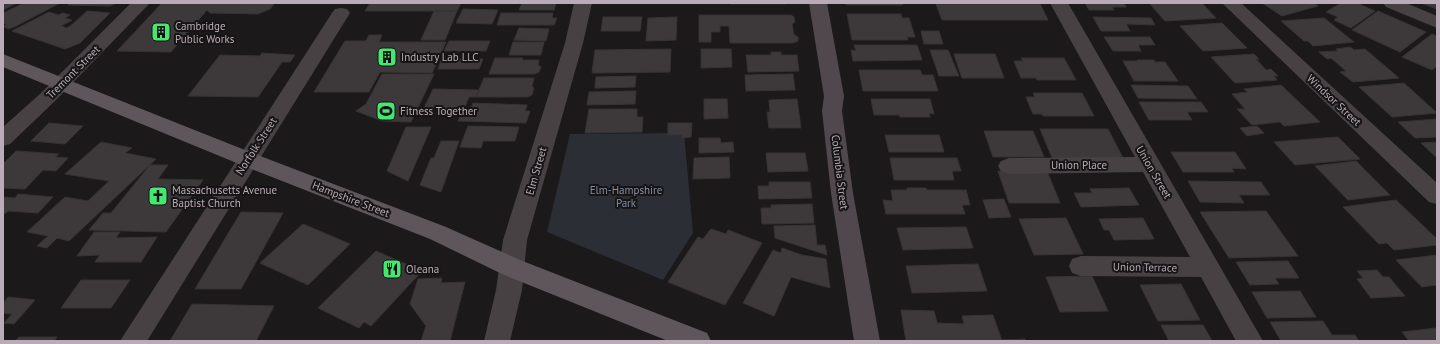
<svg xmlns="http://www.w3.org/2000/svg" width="1440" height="344" font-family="'PT Sans',sans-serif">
  <rect width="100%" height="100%" fill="#1b191a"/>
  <path fill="#2b2e35" d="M684,133L693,233L663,280L547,232L570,134Z"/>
  <g fill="#3d393b" stroke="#373335">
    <path d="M3,3H17L3,10Z"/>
    <path d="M24,3H60L14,27L9,29L4,27L6,24L3,23V13Z"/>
    <path d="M70,3H116L110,6L68,5Z"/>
    <path d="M162,3H275L270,9L258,14L210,13L207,10L171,52L117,51Z"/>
    <path d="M370,3H461L457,11H365Z"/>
    <path d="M522,3H556L554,10H519Z"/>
    <rect x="731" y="3" width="54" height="1"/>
    <path d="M846,3H902L903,5H846Z"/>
    <path d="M1085,3H1124L1126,7H1112L1114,10H1089Z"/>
    <path d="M1149,3H1202L1216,18L1165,21Z"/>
    <path d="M1262,3H1314L1318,6L1282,16Z"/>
    <path d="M1341,3H1357L1375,11L1351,28L1334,20L1338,17L1326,12Z"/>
    <path d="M1421,3H1437V9Z"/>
    <path d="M936,4H1040L1048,20H942Z"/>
    <path d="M463,9L498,10L492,24L456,23Z"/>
    <path d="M87,11L110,13L80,43L65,49L12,31L49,12L58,15L63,13L70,15L65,18L72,20L61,26L67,28L73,24Z"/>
    <path d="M434,11H457L445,40H421Z"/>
    <path d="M1378,11L1426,32L1400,52L1352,30Z"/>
    <path d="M501,13H553L552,18H557L554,25H497Z"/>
    <path d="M847,14H901L902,18H909L915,37H907L908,40H852Z"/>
    <path d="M699,15H791L794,17L795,22L792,24L794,35L798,37V41L793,43H730L729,26H720V32H711V42H699Z"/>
    <path d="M603,17H642L640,31H601Z"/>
    <path d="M677,17L676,40L646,41L648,18Z"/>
    <path d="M1093,17L1151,18L1155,25L1126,24L1130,31H1101Z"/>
    <path d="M1324,18L1354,42L1313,46L1308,41H1304L1281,21Z"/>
    <path d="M1222,23L1247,48L1203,51L1180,26Z"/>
    <path d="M519,28L549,29L546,41L514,40Z"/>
    <path d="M921,31H939L943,44H924Z"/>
    <path d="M1432,34L1437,36V66L1432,70L1402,57Z"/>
    <path d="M369,35H382L379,42H446L432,73L380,72L369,92H314L345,41H366Z"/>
    <path d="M1104,37H1150L1155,45H1138L1141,51H1113Z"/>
    <path d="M449,41H490L486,51H444Z"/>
    <path d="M513,42H544L541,55H509Z"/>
    <path d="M854,45H917L922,60L853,61L851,50L856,51Z"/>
    <path d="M1350,47L1354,50L1365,49L1399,78L1353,82L1340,72L1346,71L1331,58L1327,59L1319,52L1338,51L1336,49Z"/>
    <path d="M671,49L670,72L592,73L595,50Z"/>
    <path d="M701,49H731L732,67L701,68Z"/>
    <path d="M930,50H948L959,76H939Z"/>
    <path d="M771,52H781V55H797L799,71L748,72L746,55H771Z"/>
    <path d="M262,53L295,55L290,62H282L258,97L188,96L220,55L260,56Z"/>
    <path d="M954,54H995L1004,78H962Z"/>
    <path d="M1254,54L1259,59H1256L1266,70L1271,69L1278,76H1274L1277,80L1235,83L1211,57Z"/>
    <path d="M442,58L483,59L479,69H438Z"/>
    <path d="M495,58H523L522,60H539L538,65L541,67L539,72L535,74H489Z"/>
    <path d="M1021,58H1064L1076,80H1037L1036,78H1021L1014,61H1023Z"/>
    <path d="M1137,60H1154L1155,62H1165L1178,81H1134L1123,61H1138Z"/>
    <path d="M859,70H920L922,75H933L938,91H863Z"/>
    <path d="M382,74H434L411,122L382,121L356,111L366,104Z"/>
    <path d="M793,74L795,90L746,91L745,75Z"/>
    <path d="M636,76L635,87L595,88L596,77Z"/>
    <path d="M484,78H534L532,86L534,88L532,95L527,97H476Z"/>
    <path d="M1404,83L1437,113L1392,117L1359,87Z"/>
    <path d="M1131,85L1188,86L1197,99L1138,98Z"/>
    <path d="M1281,85L1320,122L1284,126L1280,122L1252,125L1237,109H1245L1232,94L1248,92L1244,89Z"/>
    <path d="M433,89L479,90L476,97H469L464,109L424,108Z"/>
    <path d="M636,91L635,104L587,105L589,92Z"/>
    <path d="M1033,93H1082L1094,116H1043L1042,114H1033L1026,97H1035Z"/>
    <path d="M704,99H727L728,118L704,119Z"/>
    <path d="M797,99L801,128H769L767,112H770L769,100Z"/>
    <path d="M871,99H930L934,114L929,113L930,117H900L899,115H874Z"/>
    <path d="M1139,102H1201L1208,112H1187L1192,120H1149Z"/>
    <path d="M473,103L527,105L525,111H530L526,123L458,121L463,110L471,108Z"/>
    <path d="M589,109H637V117H643L642,132L585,133Z"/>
    <path d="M1437,119V137L1415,138L1398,122Z"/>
    <path d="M49,123L83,126L65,144L31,141Z"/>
    <path d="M668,123H692L691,137L682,138V135H668Z"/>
    <path d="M468,126L519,127L515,141H483L481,148L460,147Z"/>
    <path d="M1257,126L1264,133L1247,136L1240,128Z"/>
    <path d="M406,127H431L408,181L387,171Z"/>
    <path d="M1040,129H1108L1124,160H1053Z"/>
    <path d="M984,131H1033L1044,157H993Z"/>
    <path d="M885,135H939L944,152H889Z"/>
    <path d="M1338,137L1360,159L1295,165L1274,142Z"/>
    <path d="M699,138H720L721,143L733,142L734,152L699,153Z"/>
    <path d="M441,141H459L441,192L420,185L431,158H434Z"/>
    <path d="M101,142L132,148L125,153L156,159L69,241L57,238L47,248L37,246L48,236L27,232L65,197L88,201L109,181L65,174Z"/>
    <path d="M1437,142V158L1421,143Z"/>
    <path d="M16,151L59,154L55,157L68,158L56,171L43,170L25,189L3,188V164Z"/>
    <path d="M1171,152H1235L1246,169L1232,168L1234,172H1183Z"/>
    <path d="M766,153H805L808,171L768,172Z"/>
    <path d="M729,157L730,178L693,179L694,158Z"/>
    <path d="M890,158H957L961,171H952L954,180H894Z"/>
    <path d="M1356,161L1390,195L1348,200L1315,166Z"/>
    <path d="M150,165H168L158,179L203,180L166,232L89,230L103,213H111Z"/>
    <path d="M998,171H1047L1060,203H1009Z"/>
    <path d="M1188,181L1261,182L1270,195H1239L1244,203L1200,202Z"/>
    <path d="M769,182H810L812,198L759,199L758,186H769Z"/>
    <path d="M907,188H926L927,190H966L970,205H962L965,214H886L883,200L893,201L891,190H907Z"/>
    <path d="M1129,188L1139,205L1081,207L1074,193H1092L1090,189Z"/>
    <path d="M18,194L53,197L38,213L8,211L3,215V197L15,198Z"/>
    <path d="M1004,199L1011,217L989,218L983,200Z"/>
    <path d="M1396,200L1437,239V245L1394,250L1387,243L1379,244L1343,207Z"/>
    <path d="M812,204L814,223L762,224L761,208H771V205Z"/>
    <path d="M1266,211L1298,256L1229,258L1200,212Z"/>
    <path d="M241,212L283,213L241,289H195Z"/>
    <path d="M1066,218L1083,254L1034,255L1019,219Z"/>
    <path d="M1143,218L1154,239L1114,240L1109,230H1104L1099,219Z"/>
    <path d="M303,224L350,244L308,285L260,263Z"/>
    <path d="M815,225L817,245H825L827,255L775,238L774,226Z"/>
    <path d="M966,227L973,248L903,250L897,228Z"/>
    <path d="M711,229L726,234L728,230L762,243L725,305L668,282L698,237L703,239Z"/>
    <path d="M94,232H120L116,238L157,237L141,262H95L100,255L77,256Z"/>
    <path d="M782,248L802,255L826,259L830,288L791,277L774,316L743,303L773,250L781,253Z"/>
    <path d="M376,251L422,271L371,326L364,322L359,328L318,308Z"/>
    <path d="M1437,255V285L1422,287L1396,260Z"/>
    <path d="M1288,261L1299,278H1275L1279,284L1250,285L1236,262Z"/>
    <path d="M978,264L987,291L912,293L906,266Z"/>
    <path d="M1377,270L1383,277H1389L1405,296L1371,298L1357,279L1363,278L1357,271Z"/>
    <path d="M1092,276L1108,311L1060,312L1046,277Z"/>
    <path d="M442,278L441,283L465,282L450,341H421L426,326L410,304L418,279Z"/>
    <path d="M81,280H130L111,308H61Z"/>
    <path d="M1181,284L1200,320L1158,321L1140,285Z"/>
    <path d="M1300,291L1316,317L1267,318L1252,292Z"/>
    <path d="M8,297L35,300L14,324L4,323L12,314L3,313V303Z"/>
    <path d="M192,304L274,306L256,341H170Z"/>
    <path d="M901,310L934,311L937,323L964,324L962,316L993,315L1002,341H906Z"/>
    <path d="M1323,321L1332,335H1355L1359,341H1281L1270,322Z"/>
    <path d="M1161,325H1203L1212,341H1169Z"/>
    <path d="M1436,328L1437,341H1409L1402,332Z"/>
    <path d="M19,337H57L54,341H15Z"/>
    <path d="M1025,339V341L1001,340Z"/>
  </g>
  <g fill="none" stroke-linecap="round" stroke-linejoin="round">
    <g fill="#474144" fill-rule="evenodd">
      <path d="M131,3H150L55,101L10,144L3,146V127L41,93Z"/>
      <path d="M574,3H592L583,43L527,240L522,290L510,341H484L496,290L503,240L565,43Z"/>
      <path d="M1050,3H1068L1263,341H1236L1201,277L1081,276L1072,273L1069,266L1072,259L1081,256L1190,257L1143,172L1009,174L1001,171L998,166L1001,161L1009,158L1135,157Z"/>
      <path d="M1383,3H1406L1437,16V28L1386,7Z"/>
      <path d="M341,8L347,9L350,13L147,341H120L332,13L335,9Z"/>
    </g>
    <path fill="#474144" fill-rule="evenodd" d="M1222,3H1241L1437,183V204L1429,202Z"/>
    <path fill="#50484d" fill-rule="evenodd" d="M809,3H827L844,96L842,111L853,193L880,341H854L831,193L822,111L824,96Z"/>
    <path fill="#5f565b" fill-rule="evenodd" d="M3,54L255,154L446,227L520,260L707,333L711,341H668L502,274L430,239L239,164L3,67Z"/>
  </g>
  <defs>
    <symbol id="building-square" viewBox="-11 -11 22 22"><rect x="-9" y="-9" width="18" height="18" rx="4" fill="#45e771" stroke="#161415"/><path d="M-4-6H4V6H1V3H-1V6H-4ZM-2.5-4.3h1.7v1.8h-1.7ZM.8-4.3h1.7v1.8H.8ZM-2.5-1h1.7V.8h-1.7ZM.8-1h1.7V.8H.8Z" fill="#111"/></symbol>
    <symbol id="stadium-square" viewBox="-11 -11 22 22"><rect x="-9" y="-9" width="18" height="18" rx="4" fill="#45e771" stroke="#161415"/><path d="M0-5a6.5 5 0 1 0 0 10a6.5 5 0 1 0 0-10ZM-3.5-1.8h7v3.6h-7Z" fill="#111"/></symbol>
    <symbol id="church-square" viewBox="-11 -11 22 22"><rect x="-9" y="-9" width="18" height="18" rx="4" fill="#45e771" stroke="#161415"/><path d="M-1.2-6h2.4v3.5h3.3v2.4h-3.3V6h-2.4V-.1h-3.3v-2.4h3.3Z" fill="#111"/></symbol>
    <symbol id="restaurant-square" viewBox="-11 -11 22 22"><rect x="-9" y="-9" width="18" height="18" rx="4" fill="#45e771" stroke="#161415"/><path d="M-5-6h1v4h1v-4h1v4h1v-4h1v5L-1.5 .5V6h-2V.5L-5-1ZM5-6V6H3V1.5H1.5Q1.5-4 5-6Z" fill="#111"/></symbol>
  </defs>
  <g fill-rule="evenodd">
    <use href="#building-square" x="150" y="21" width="22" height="22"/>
    <use href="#building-square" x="376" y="46" width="22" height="22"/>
    <use href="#stadium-square" x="375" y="100" width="22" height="22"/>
    <use href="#church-square" x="147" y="185" width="22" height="22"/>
    <use href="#restaurant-square" x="381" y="258" width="22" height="22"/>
  </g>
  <g text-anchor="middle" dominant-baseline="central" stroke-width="4" stroke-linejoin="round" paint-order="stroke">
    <g font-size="11" fill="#baacb6" stroke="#161415" text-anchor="start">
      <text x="175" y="26">Cambridge<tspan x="175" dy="13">Public Works</tspan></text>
      <text x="401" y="57">Industry Lab LLC</text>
      <text x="400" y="111">Fitness Together</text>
      <text x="172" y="190">Massachusetts Avenue<tspan x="172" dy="13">Baptist Church</tspan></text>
      <text x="406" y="269">Oleana</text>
    </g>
    <g font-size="11" fill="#baacb6" stroke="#161415">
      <text transform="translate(73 72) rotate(-45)">Tremont Street</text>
      <text transform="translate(1334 100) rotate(43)">Windsor Street</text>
      <text transform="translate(256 146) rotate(-57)">Norfolk Street</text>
      <text x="1079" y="165">Union Place</text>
      <text transform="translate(536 171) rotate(-74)">Elm Street</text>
      <text transform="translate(840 172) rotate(83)">Columbia Street</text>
      <text transform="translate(1154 172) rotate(60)">Union Street</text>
      <text transform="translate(351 199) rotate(21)">Hampshire Street</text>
      <text transform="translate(1145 267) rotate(1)">Union Terrace</text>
    </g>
    <g font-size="11" fill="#858fa3" stroke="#161415">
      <text x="626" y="190">Elm-Hampshire<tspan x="626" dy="13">Park</tspan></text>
    </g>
  </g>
  <rect width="1440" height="344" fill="none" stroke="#baacb6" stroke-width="8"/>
</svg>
